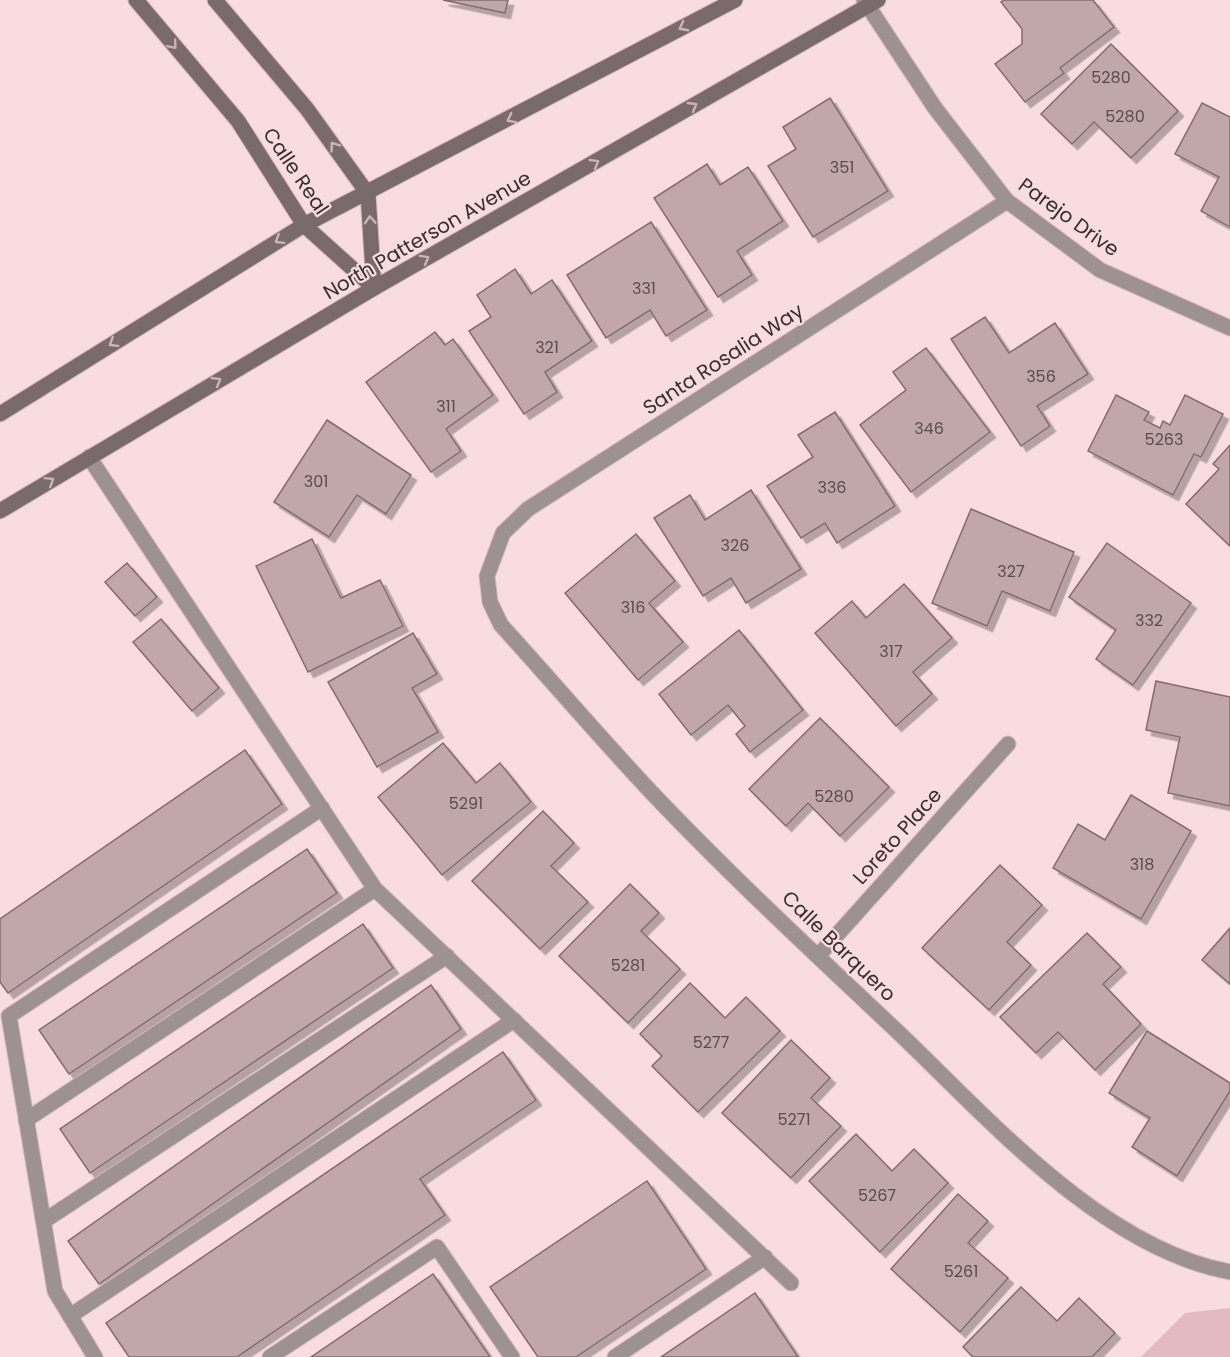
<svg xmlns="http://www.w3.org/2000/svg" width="1230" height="1357" font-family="Poppins,sans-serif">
  <defs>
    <filter id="shadow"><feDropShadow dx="5.5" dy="5.5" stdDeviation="0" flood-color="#0004"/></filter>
  </defs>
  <rect width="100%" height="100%" fill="#f8dcdf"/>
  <path fill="#e1bbbf" d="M1230,1308V1357H1141L1185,1313Z"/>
  <g fill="#c1a7a9" stroke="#846c6f" stroke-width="1.5" filter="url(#shadow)">
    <path d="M443,0H508L505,13Z"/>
    <path d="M1004,0H1093L1114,27L1060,68L1064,73L1025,102L995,64L1022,44V29L1001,2Z"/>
    <path d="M1111,44L1178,111L1131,158L1094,122L1072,144L1041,114Z"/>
    <path d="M830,98L888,191L813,237L768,166L796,149L783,127Z"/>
    <path d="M1202,103L1230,117V227L1201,211L1219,177L1175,154Z"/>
    <path d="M707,164L720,185L748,167L783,221L737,251L752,275L718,297L654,198Z"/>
    <path d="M651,222L707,310L666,336L650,310L606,338L567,275Z"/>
    <path d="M515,269L531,294L552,280L592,341L545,372L557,392L524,414L469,331L491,317L477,295Z"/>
    <path d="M985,317L1009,353L1055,323L1088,374L1037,406L1050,426L1021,446L951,339Z"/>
    <path d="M435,332L445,345L453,339L493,395L446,429L461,451L431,472L366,382Z"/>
    <path d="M926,348L990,432L911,492L860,425L906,390L893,372Z"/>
    <path d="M1116,395L1149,412L1144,420L1160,428L1163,421L1170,425L1185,395L1223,414L1201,457L1194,454L1173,495L1088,451Z"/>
    <path d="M835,412L895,506L837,543L825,523L801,538L767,486L813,457L798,435Z"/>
    <path d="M327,420L411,475L386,514L357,495L329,537L274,502Z"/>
    <path d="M1230,445V546L1186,504L1219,469L1213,464Z"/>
    <path d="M751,490L801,569L746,603L731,578L703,596L654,518L690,495L705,520Z"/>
    <path d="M971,509L1074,552L1050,611L1002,591L987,626L932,603Z"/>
    <path d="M636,534L675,581L649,603L683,642L638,680L565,593Z"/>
    <path d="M312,539L341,598L380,580L403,626L308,672L256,566Z"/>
    <path d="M1107,543L1191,603L1133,685L1096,659L1116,630L1069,597Z"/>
    <path d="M127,563L157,597L135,616L105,582Z"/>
    <path d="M904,584L952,638L913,672L932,694L896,726L815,633L852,601L866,618Z"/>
    <path d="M161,619L219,688L192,711L133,642Z"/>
    <path d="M739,630L803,710L750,752L736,734L745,726L728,705L691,735L659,694Z"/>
    <path d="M413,633L437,674L412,688L438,732L377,767L328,682Z"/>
    <path d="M1156,681L1230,697V806L1168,793L1180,737L1146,730Z"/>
    <path d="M820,718L889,787L840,836L808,803L786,826L749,789Z"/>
    <path d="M443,743L476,783L500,763L531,802L442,875L378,797Z"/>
    <path d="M245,750L282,804L8,993L0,982V919Z"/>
    <path d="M1131,795L1191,831L1141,919L1053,868L1078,824L1105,840Z"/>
    <path d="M543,811L574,843L551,866L588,902L540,949L472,881Z"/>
    <path d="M307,849L337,893L69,1074L39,1030Z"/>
    <path d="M1000,865L1042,905L1007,942L1031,965L989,1010L922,948Z"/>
    <path d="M630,884L659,913L641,931L680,969L628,1023L559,956Z"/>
    <path d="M363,924L393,968L90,1173L60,1129Z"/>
    <path d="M1230,928V984L1202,960Z"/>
    <path d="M1087,933L1121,967L1103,984L1141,1024L1095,1070L1058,1032L1036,1053L1000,1017Z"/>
    <path d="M690,983L725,1018L746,997L780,1031L698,1112L652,1066L662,1056L640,1034Z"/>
    <path d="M431,985L461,1029L99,1284L68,1241Z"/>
    <path d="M1147,1031L1230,1083V1091L1177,1176L1132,1147L1150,1118L1109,1093Z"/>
    <path d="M791,1040L830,1078L811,1098L841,1126L791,1178L722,1113Z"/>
    <path d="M503,1052L536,1100L420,1179L445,1215L237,1357H129L106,1323Z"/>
    <path d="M856,1134L892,1171L914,1149L948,1183L880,1252L809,1181Z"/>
    <path d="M647,1181L706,1269L576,1357H538L490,1287Z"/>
    <path d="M958,1194L988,1221L968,1243L1008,1278L960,1332L891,1269Z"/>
    <path d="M433,1274L490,1357H311Z"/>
    <path d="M1021,1287L1057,1321L1079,1298L1115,1333L1092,1357H973L963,1347Z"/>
    <path d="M755,1293L798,1357H661Z"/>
  </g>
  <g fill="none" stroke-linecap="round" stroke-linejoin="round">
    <defs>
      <g id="service">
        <path d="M89,457L375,889L791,1283"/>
        <path d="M26,1120L375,889"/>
        <path d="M44,1221L447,956"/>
        <path d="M70,1316L514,1020"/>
        <path d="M95,1357L55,1291L9,1016L322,808"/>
        <path d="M270,1357L437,1247L512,1357"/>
        <path d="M615,1357L765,1257"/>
      </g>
      <g id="minor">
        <path d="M864,0L935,108L1007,201L1100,270L1230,328"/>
        <path d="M1007,201L528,509L503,533L487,576L490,602L501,625C552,681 601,739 653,794C731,876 815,954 898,1032C989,1119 1102,1248 1230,1272"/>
        <path d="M818,956L1008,744"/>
      </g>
      <g id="secondary">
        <path d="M136,0L238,121L304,225L374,288"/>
        <path d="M215,0L307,109L368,194L374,288"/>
        <path d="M0,414L304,225L735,0"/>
        <path d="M0,511L374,288L878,0"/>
      </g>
    </defs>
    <use href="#service" stroke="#d2b9bc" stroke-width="17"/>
    <use href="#minor" stroke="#d2b9bc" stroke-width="17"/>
    <use href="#secondary" stroke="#d2b9bc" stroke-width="17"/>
    <use href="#service" stroke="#9d9192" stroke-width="15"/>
    <use href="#minor" stroke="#9d9192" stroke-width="15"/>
    <use href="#secondary" stroke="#7a6a6b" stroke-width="15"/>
  </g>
  <defs><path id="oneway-chevron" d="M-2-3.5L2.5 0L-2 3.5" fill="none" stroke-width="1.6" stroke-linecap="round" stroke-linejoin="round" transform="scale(1.5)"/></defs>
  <g stroke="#ccb4b6">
    <use href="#oneway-chevron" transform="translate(683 27) rotate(152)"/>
    <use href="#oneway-chevron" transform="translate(173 45) rotate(50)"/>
    <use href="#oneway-chevron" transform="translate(693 106) rotate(-30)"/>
    <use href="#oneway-chevron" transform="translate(511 119) rotate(152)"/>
    <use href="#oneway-chevron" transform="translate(334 146) rotate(-126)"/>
    <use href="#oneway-chevron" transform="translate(595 163) rotate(-30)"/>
    <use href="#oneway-chevron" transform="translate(370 220) rotate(-94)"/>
    <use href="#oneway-chevron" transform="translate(279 240) rotate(148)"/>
    <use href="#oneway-chevron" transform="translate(425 259) rotate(-29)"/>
    <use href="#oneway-chevron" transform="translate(113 343) rotate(148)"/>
    <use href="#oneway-chevron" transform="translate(217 381) rotate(-31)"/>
    <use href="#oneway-chevron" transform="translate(50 481) rotate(-32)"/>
  </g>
  <g text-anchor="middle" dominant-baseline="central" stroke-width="4.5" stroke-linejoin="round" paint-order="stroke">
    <g font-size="16" fill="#5a4c4e">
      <text x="1111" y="77">5280</text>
      <text x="1125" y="116">5280</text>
      <text x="842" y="167">351</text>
      <text x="644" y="288">331</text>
      <text x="547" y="347">321</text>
      <text x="1041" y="376">356</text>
      <text x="446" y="406">311</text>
      <text x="929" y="428">346</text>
      <text x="1164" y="439">5263</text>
      <text x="316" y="481">301</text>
      <text x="832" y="487">336</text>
      <text x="735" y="545">326</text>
      <text x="1011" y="571">327</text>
      <text x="633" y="607">316</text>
      <text x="1149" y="620">332</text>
      <text x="891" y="651">317</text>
      <text x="834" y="796">5280</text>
      <text x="466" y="803">5291</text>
      <text x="1142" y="864">318</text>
      <text x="628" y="965">5281</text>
      <text x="711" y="1042">5277</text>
      <text x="794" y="1119">5271</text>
      <text x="877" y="1195">5267</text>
      <text x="961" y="1271">5261</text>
    </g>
    <g font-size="20" fill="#382e2f" stroke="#f8dcdf">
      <text transform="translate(296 171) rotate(56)">Calle Real</text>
      <text transform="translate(1069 217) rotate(36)">Parejo Drive</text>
      <text transform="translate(427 235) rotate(-30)">North Patterson Avenue</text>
      <text transform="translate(723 359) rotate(-33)">Santa Rosalia Way</text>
      <text transform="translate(897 836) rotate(-48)">Loreto Place</text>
      <text transform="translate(839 946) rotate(44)">Calle Barquero</text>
    </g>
  </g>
</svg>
